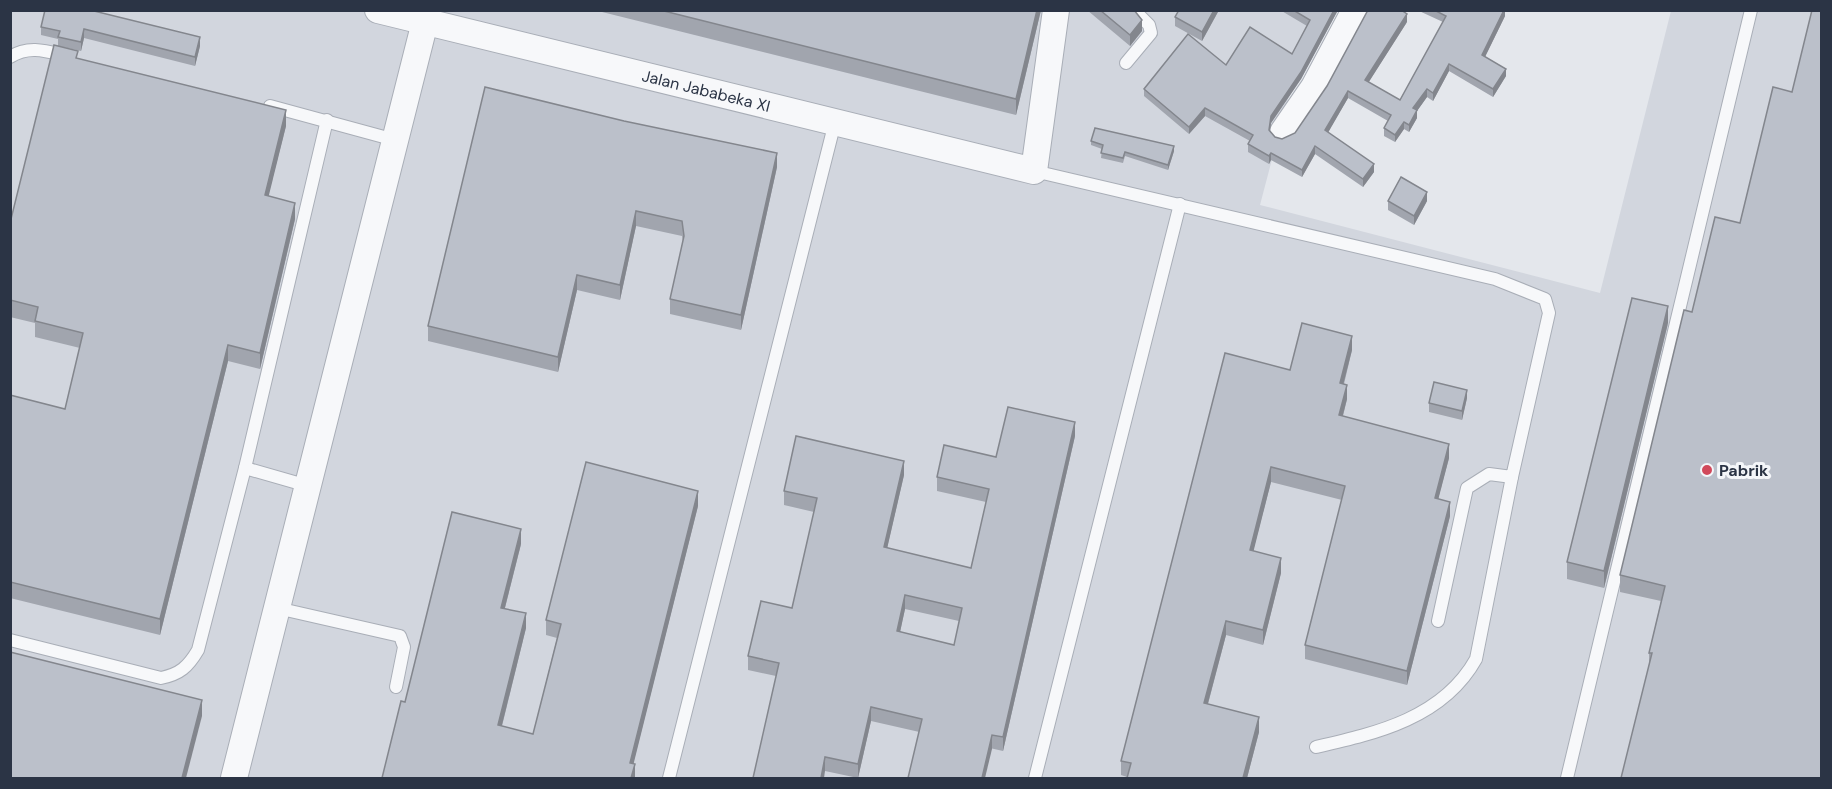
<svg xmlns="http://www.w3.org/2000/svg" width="1832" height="789" font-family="'DM Sans',sans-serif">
  <rect width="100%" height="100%" fill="#e4e7ec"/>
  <path fill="#d2d6de" d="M10,11H1311L1260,205L1600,293L1671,11H1821V778H11Z"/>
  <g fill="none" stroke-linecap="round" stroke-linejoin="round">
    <defs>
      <g id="lane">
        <path d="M10,57C29,45 46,51 66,56"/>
        <path d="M1126,63L1151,33L1149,25L1134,10"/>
        <path d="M270,106L395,140"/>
        <path d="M1034,171L1495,279L1545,299L1549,313L1512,477L1489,474L1467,488L1438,621"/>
        <path d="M245,468L308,486"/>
        <path d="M277,608L400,636L404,647L396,687"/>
        <path d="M10,640L161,678C180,674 188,667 198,650L245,468L327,120"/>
        <path d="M1316,747C1377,733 1443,718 1476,659L1512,477"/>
        <path d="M669,778L835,122"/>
        <path d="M1035,778L1180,204"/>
        <path d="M1567,778L1751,10"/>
      </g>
      <g id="street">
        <path id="s1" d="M378,10L1034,171L1056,10"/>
        <path d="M1283,132L1314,87L1355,10"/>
        <path d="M234,778L428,10"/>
      </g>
    </defs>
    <use href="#lane" stroke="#a9aeb7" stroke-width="14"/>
    <use href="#street" stroke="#a9aeb7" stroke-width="28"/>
    <use href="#lane" stroke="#f7f8fa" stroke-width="12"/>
    <use href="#street" stroke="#f7f8fa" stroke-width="26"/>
  </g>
  <g fill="#a1a5ae" fill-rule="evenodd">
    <path d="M45,10L200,46L195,66L84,38L81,51L58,46V39L41,35V27Z"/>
    <path d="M594,10H1041L1016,115Z"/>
    <path d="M1087,10H1134L1142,31L1130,46Z"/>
    <path d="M1179,10H1219L1202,41L1175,26V17Z"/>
    <path d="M1280,10H1338L1301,79L1271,123L1270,131L1275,137L1282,139L1295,133L1407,22L1368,83L1400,100L1443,22L1417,10H1505V16L1485,57L1506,76L1493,97L1449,71L1433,101L1427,97L1417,111V118L1409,132L1404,129L1395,142L1384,136V128L1388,121L1348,98L1328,132L1374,172L1363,187L1315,154L1302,177L1271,160L1269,164L1248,152V144L1250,141L1205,116L1189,134L1144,96V89L1226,65L1292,54L1307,26Z"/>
    <path d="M78,59L286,126L268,196L295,219L260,369L228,361L160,635L10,598V395L65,409L80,348L35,337V323L10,317V223Z"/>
    <path d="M1773,87L1649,667V653L1661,601L1620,592V575L1692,312L1740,223Z"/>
    <path d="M624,121L777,167L741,330L670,314V299L683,242L682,236L636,226L620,300L577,290L558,372L428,341V326Z"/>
    <path d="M1091,141L1174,151L1168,170L1125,156L1123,163L1101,158L1102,149L1091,145Z"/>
    <path d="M1388,201H1427L1414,225L1388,210Z"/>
    <path d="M1668,323L1604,588L1567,579V562Z"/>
    <path d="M1352,350L1344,384L1347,399L1343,416L1449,458L1438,499L1450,516L1407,685L1305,659V645L1342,500L1271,482L1253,551L1281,573L1263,645L1226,635L1208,704L1259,732L1247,778H1127V777L1121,775V761L1290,370Z"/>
    <path d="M1467,398L1462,420L1429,412V403Z"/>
    <path d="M1075,436L1003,751L871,721L858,778L825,771L776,676L748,670V656L792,608L814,512L784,505V491L904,475L887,548L971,568L986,502L937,491V477L996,457ZM905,609L959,621L954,645L900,632Z"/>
    <path d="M698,506L633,764L635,778L405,702L521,544L505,608L526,628L502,726L533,734L557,638L546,635V620Z"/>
  </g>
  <g fill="#83868d">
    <path d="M1037,10H1041L1016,115V99Z"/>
    <path d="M1214,10H1219L1202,41V32Z"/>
    <path d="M1334,10H1338L1301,79L1271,123L1269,138L1271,116Z"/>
    <path d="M1502,10H1505V16L1482,63V55Z"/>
    <path d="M1407,14V22L1365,88V80Z"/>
    <path d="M1142,20V31L1130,46V35Z"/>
    <path d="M84,29V38L81,51V42Z"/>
    <path d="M200,37V46L195,66V57Z"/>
    <path d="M1449,64V71L1433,101V93Z"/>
    <path d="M1506,69V76L1493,97V89Z"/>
    <path d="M1427,89V97L1417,111V118L1409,132V125L1413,108Z"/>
    <path d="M1348,91V98L1325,138V130Z"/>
    <path d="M1205,108V116L1189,134V127Z"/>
    <path d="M286,110V126L265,211V195Z"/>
    <path d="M1404,122V129L1395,142V135Z"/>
    <path d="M1174,146V151L1168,170V165Z"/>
    <path d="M1315,146V154L1302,177V170Z"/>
    <path d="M777,153V167L741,330V315Z"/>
    <path d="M1271,153V160L1269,164V156Z"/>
    <path d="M1374,164V172L1363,187V179Z"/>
    <path d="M1427,192V201L1414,225V216Z"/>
    <path d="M295,203V219L260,369V353Z"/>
    <path d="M636,211V226L620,300V285Z"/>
    <path d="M577,275V290L558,372V357Z"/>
    <path d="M1668,306V323L1604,588V571Z"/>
    <path d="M1352,336V350L1340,397V383Z"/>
    <path d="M228,345V361L160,635V619Z"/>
    <path d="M1347,385V399L1339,430V415Z"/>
    <path d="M1467,390V398L1462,420V411Z"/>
    <path d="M1075,422V436L1003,751V737Z"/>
    <path d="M1449,444V458L1435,512V498Z"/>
    <path d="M904,461V475L884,562V547Z"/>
    <path d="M1271,467V482L1250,565V550Z"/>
    <path d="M698,491V506L630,778V763Z"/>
    <path d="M1450,502V516L1407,685V671Z"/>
    <path d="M521,529V544L501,623V608Z"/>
    <path d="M1281,558V573L1263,645V630Z"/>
    <path d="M905,595V609L897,646V631Z"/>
    <path d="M526,613V628L498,741V725Z"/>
    <path d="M1226,621V635L1204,718V703Z"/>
    <path d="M202,700V716L186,778H182Z"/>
    <path d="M871,707V721L858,778V764Z"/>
    <path d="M1259,717V732L1247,778H1243Z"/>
    <path d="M992,735V749L985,778H982Z"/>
    <path d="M825,757V771L824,778H821Z"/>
    <path d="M635,764V778H631Z"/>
  </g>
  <g fill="#bbc0ca" stroke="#83868d" stroke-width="1.5" fill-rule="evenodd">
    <path d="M45,10H90L200,37L195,57L84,29L81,42L58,37L60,31L41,27Z"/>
    <path d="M660,10H1037L1016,99Z"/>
    <path d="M1100,10H1134L1142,20L1130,35Z"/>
    <path d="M1179,10H1214L1202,32L1175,17Z"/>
    <path d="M1293,10H1334L1301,72L1271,116L1269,130L1275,137L1282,139L1295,133L1327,86L1368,10H1401L1407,14L1365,80L1400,100L1446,16L1434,10H1504L1482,55L1506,69L1493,89L1449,64L1433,93L1427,89L1413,108L1417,110L1409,125L1404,122L1395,135L1384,128L1391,115L1348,91L1325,130L1374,164L1363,179L1315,146L1302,170L1271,153L1269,156L1248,144L1253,135L1205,108L1189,127L1144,89L1188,34L1226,65L1250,27L1292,54L1310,20Z"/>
    <path d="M1812,10H1821V778H1621L1652,653H1649L1665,586L1620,575L1684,310L1692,312L1715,217L1740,223L1773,87L1792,92Z"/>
    <path d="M54,45L78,51L76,58L286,110L265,195L295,203L260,353L228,345L160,619L10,582V395L65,409L83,333L35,321L38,307L10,300V223Z"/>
    <path d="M485,87L624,121L777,153L741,315L670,299L684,236L682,221L636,211L620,285L577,275L558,357L428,326Z"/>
    <path d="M1095,128L1174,146L1168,165L1125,152L1123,158L1101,153L1103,145L1091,141Z"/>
    <path d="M1401,177L1427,192L1414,216L1388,201Z"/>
    <path d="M1632,298L1668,306L1604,571L1567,562Z"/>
    <path d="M1302,323L1352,336L1340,383L1347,385L1339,415L1449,444L1435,498L1450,502L1407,671L1305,645L1345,486L1271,467L1250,550L1281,558L1263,630L1226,621L1204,703L1259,717L1243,778H1127L1131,763L1121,761L1225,353L1290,370Z"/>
    <path d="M1434,382L1467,390L1462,411L1429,403Z"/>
    <path d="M1008,407L1075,422L1003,737L992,735L982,778H908L922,719L871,707L858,764L825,757L821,778H753L779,663L748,656L761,601L792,608L817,498L784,491L796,436L904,461L884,547L971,568L989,489L937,477L944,445L996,457ZM905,595L962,608L954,645L897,631Z"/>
    <path d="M586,462L698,491L630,763L635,764L631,778H382L401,701L405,702L452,512L521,529L501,608L526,613L498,725L533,734L561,624L546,620Z"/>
    <path d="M10,652L202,700L182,778H10Z"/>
  </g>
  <circle fill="#d1495b" stroke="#f4f6f9" stroke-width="2" cx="1707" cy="470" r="6"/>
  <g text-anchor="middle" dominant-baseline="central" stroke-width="6" stroke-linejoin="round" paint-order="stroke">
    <g font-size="16" fill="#2b3445" stroke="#f4f6f9">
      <text stroke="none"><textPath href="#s1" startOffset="338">Jalan Jababeka XI</textPath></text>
    </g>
    <g font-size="16" font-weight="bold" fill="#2b3445" stroke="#f4f6f9" text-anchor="start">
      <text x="1719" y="470">Pabrik</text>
    </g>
  </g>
  <rect width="1832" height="789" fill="none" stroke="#2b3445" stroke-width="24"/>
</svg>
